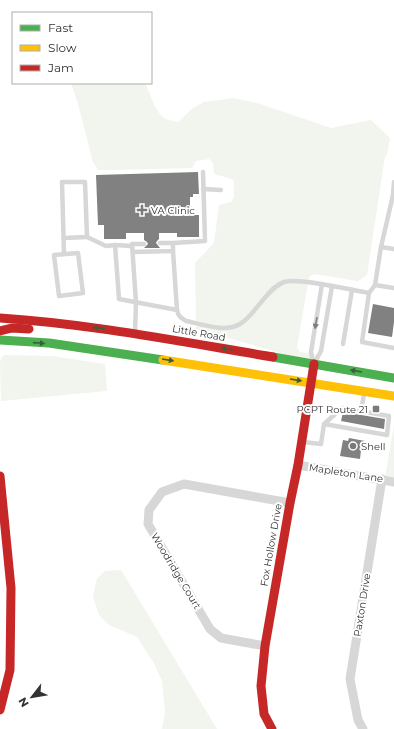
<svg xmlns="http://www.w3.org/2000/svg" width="394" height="729" font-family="Montserrat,sans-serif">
  <rect width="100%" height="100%" fill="#fff"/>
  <g fill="#f1f5ed">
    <path d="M71,83H145C151,94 153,108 163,117C166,120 174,121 178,122L193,108L204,102L234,98L260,104L331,128L371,120L390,138L387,155L385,156L367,275L358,281L314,274L309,277L297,347L300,352L318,355L317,360L291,356L196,329L195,263L214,243L219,205L231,202L234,197V182L232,179L214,174L213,163L209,159L196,161L192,168L115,170H98L93,162L78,104Z"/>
    <path d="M4,355L52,356L105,364L107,391L1,401L0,363L1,359Z"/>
    <path d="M394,425V479L385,478Z"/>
    <path d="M121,570L217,729H162L165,712L162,681L154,663L137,637L109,625L99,615L93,596L97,579L105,571Z"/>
  </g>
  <g fill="#818181">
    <path d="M198,172L199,194H193V197H190V215H199V237H177V233H159V239L157,241L156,243L160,248H144L148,244L147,242L144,240V233H126V239H104V225H98L96,175Z"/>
    <path d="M373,304L394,308V322L392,337L368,333Z"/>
    <path d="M343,412L385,419L384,429L341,421Z"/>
    <path d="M349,438L365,441L364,451L361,450L360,459L340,456L343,440L348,441Z"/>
  </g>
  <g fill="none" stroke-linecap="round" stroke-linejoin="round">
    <g stroke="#d7d7d7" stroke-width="4.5">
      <path d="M394,182L393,195L381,247L375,285L369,293L362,342L394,348"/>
      <path d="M203,189L221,190"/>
      <path d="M87,237L106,246L115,245"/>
      <path d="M64,238L87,237L85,182H62L64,254"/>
      <path d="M160,243H173"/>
      <path d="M132,246L115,245L119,299L177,310C178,316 181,318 186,321C201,324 226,333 240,324C249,319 256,308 263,300C269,293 275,285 284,282C298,277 351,290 369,293"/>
      <path d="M381,247L394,249"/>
      <path d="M173,251L177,310"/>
      <path d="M133,252L173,251V243L205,241L203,172"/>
      <path d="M78,253L83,293L59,296L54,255Z"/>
      <path d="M375,285L394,288"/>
      <path d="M135,332L136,303L132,244H144"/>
      <path d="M343,344L352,290"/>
      <path d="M313,362L311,352L322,284"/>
      <path d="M315,362L321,351L332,286"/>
      <path d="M361,412L364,394"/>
      <path d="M303,442L321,444L324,424L387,435L389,416L342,408L324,424"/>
    </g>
    <g stroke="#d7d7d7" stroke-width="9">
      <path d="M298,465L394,482"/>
      <path d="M265,646L221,638L210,629L148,524L149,510L162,492L184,484L290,503"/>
      <path d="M363,729L358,720L350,679L382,479"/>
    </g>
    <g stroke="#4caf50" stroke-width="9">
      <path d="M0,340L49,343L163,360"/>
      <path d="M273,357L394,378"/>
    </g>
    <path stroke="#ffc107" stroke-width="9" d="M163,360L394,396"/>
    <g stroke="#c62828" stroke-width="9">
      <path d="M0,318C92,324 182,342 273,357"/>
      <path d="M0,331L12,328L29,329"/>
      <path d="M0,476L11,588L10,670L0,710"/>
      <path d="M272,729L264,714L261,686L265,646L290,503L298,465L314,364"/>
    </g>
  </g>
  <defs><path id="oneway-solid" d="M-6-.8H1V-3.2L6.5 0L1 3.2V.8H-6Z"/></defs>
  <use fill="#7d7d7d" href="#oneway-solid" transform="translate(316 323) rotate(100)"/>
  <g fill="#3c5e3d">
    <use href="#oneway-solid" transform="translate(99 328) rotate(-173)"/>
    <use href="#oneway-solid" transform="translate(39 343) rotate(4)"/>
    <use href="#oneway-solid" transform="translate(227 349) rotate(-170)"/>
    <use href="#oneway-solid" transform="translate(168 360) rotate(9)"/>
    <use href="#oneway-solid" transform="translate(356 371) rotate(-170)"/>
    <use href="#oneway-solid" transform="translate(296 380) rotate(9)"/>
  </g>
  <g fill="#7a7a7a" stroke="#fff" stroke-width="1.5">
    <path d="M140 204h4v4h4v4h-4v4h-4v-4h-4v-4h4z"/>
    <rect x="372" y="405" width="8" height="8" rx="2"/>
    <circle cx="353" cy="446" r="4"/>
  </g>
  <g text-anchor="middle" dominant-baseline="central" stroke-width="4" stroke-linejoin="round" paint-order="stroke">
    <g font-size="10" fill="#333" stroke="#fff" text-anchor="start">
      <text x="151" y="210">VA Clinic</text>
      <text x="368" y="409" text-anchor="end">PCPT Route 21</text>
      <text x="361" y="446">Shell</text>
    </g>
    <g font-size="10" fill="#333" stroke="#fff">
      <text transform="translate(199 333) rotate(10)">Little Road</text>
      <text transform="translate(346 473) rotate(9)">Mapleton Lane</text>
      <text transform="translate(271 545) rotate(-80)">Fox Hollow Drive</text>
      <text transform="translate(176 571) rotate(59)">Woodridge Court</text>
      <text transform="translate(362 605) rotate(-81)">Paxton Drive</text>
    </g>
  </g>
  <rect x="12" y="12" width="140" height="72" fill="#ffffff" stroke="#adadad"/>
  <rect x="20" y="25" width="20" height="6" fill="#4caf50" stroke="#adadad"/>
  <text x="48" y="32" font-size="12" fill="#333333">Fast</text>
  <rect x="20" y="45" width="20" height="6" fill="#ffc107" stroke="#adadad"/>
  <text x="48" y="52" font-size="12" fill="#333333">Slow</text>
  <rect x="20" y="65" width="20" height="6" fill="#c62828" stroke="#adadad"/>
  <text x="48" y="72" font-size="12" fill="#333333">Jam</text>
  <g transform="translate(32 697) rotate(239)" stroke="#ffffff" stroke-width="3" paint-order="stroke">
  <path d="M0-3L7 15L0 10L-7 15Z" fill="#333333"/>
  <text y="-6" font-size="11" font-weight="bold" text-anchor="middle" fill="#333333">N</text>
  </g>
</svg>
